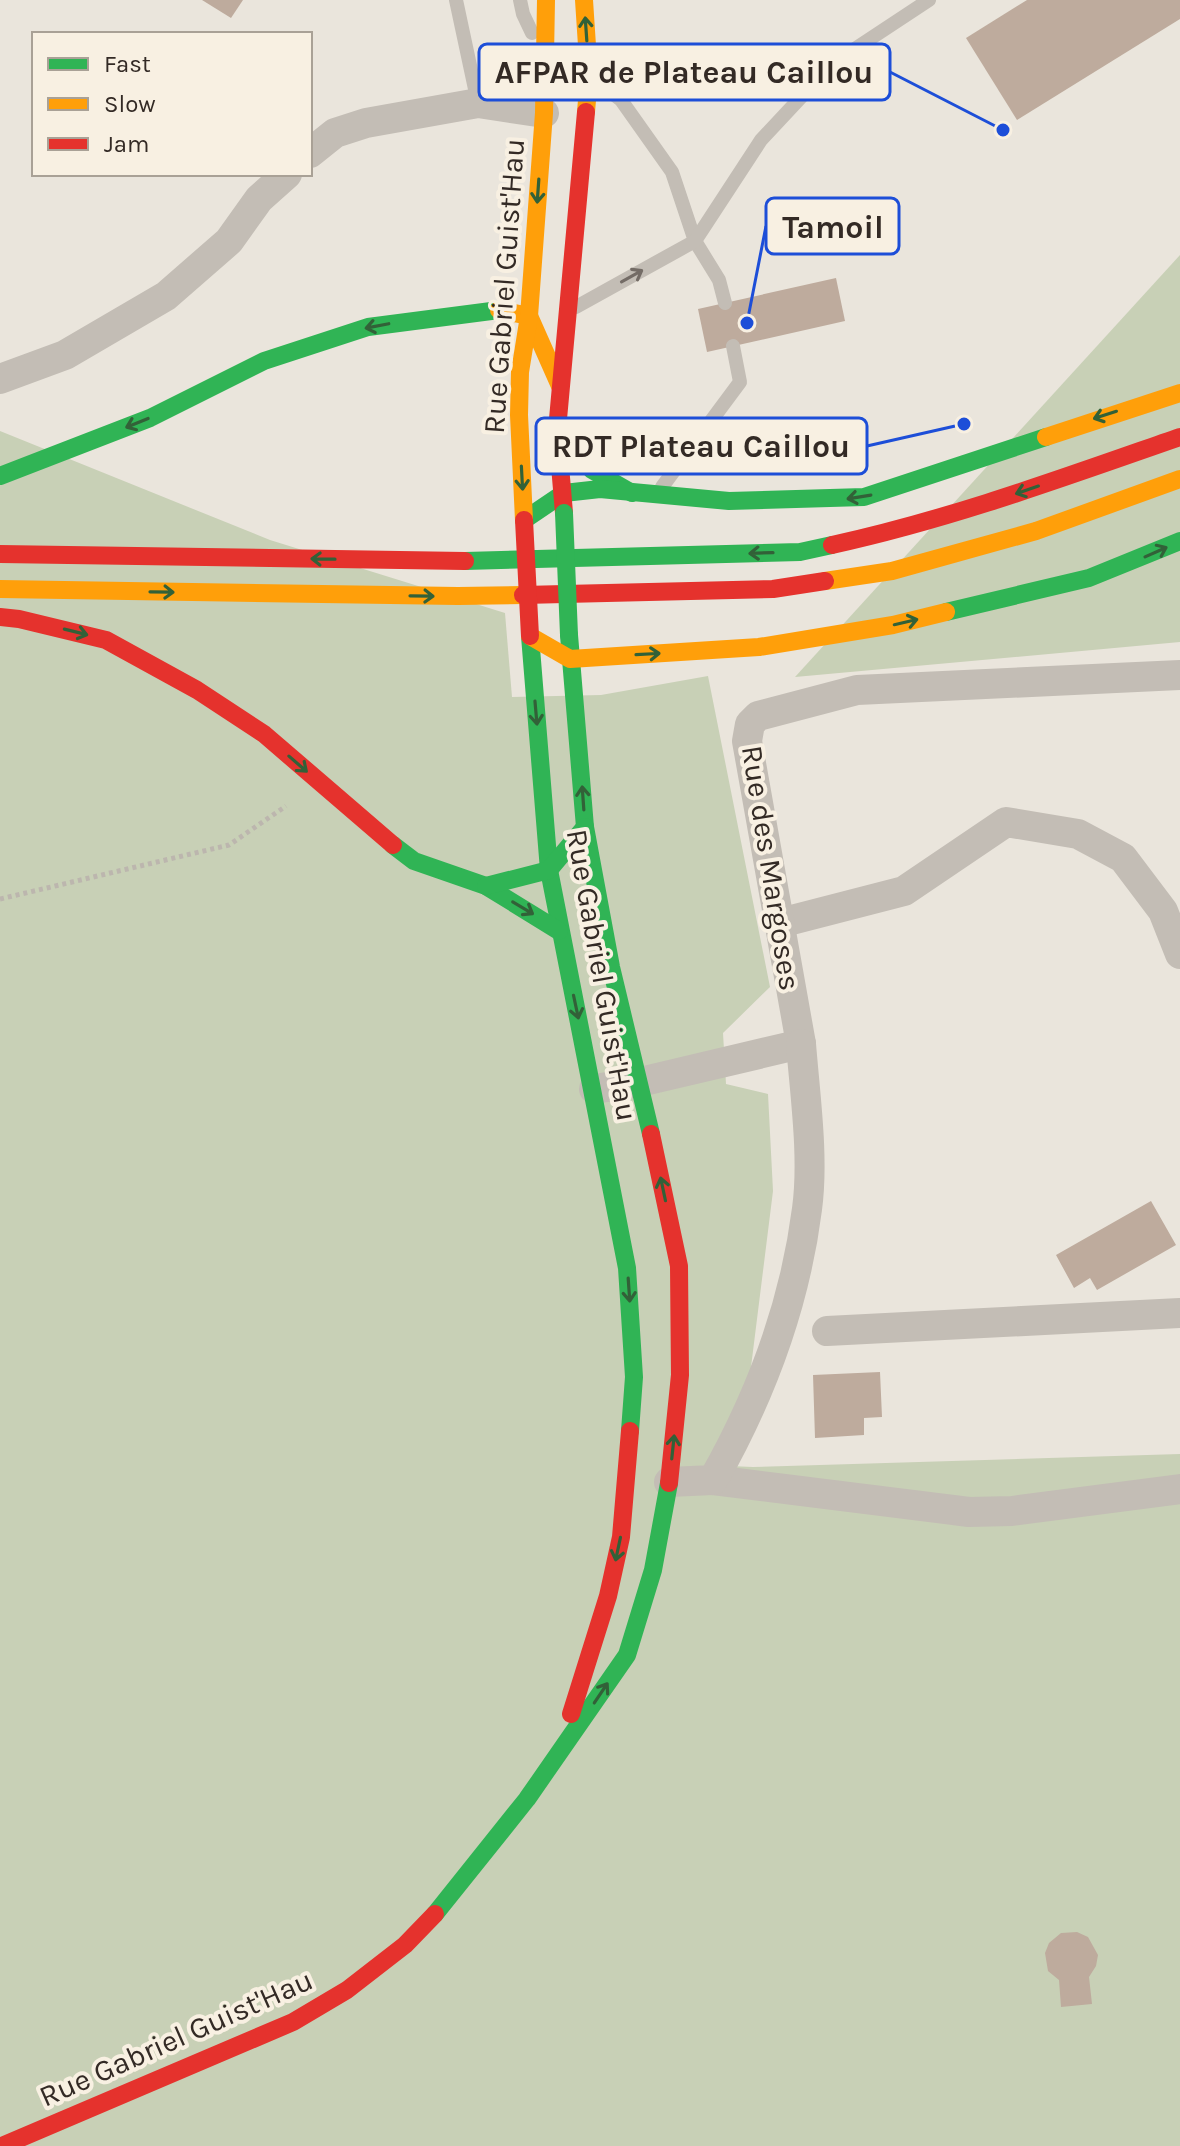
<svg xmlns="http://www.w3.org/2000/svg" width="1180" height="2146" font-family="Karla,sans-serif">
  <rect width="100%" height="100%" fill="#eae5dc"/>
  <g fill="#c8d0b6">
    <path d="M1180,255V642L795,677Z"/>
    <path d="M0,431L270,540L505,613L512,697L601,695L708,676L770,987L723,1033L726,1084L768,1094L773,1191L749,1383L706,1465L753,1467L1180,1454V2146H0Z"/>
  </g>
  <g fill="#beab9d">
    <path d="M202,0H243L231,18Z"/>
    <path d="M1027,0H1180V19L1017,120L966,38Z"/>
    <path d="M836,278L845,321L707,352L698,309Z"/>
    <path d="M1151,1201L1176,1245L1097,1290L1090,1278L1074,1288L1056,1255Z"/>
    <path d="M880,1372L882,1417L864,1418V1435L815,1438L813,1375Z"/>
    <path d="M1077,1932L1088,1937L1098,1955L1096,1966L1089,1977L1092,2004L1061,2007L1059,1980L1048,1971L1045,1953L1049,1943L1061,1933Z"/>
  </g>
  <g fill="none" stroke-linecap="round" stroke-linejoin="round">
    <path stroke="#bcb6ae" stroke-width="5" stroke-dasharray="4 4" stroke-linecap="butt" d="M0,899L229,845L286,806"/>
    <g stroke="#c3bdb5" stroke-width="14">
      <path d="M456,0L478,103"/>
      <path d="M520,0L523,14L532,33"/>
      <path d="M596,81L621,100L672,172L695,241L719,280L725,303"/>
      <path d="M576,307L695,241L761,140L832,64L929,0"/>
      <path d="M662,487L740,382L733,346"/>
    </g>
    <g stroke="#c3bdb5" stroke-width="30">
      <path d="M310,153L335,133L366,123L478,103L544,113"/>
      <path d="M0,379L65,355L166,296L229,241L259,199L287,174"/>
      <path d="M780,923L904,891L1006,822L1078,834L1123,858L1163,911L1180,954"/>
      <path d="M594,1089L640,1082L801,1044L747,741L750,724L758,716L857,690L1180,675"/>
      <path d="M827,1331L1180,1313"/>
      <path d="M713,1480L969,1512L1012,1511L1180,1489"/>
      <path d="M669,1482L713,1480C760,1397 795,1304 807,1209C814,1158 805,1095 801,1044"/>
    </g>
    <g stroke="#30b455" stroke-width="18">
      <path d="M557,430L592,470L632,493"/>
      <path d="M0,476L150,418L264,361L368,327L499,310"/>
      <path d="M524,520L564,493L600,489L729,501L864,497L1046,437"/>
      <path d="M465,561L800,552L832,545"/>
      <path d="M946,612L1089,578L1180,541"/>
      <path d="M569,635L585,827L611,967L651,1134"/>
      <path d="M530,636L549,870L627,1268L634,1377L630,1431"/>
      <path d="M393,845L414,861L486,886L559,931"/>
      <path d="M486,886L549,870L585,827"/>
      <path d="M435,1914L527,1799L627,1655L653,1570L669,1483"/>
    </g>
    <g stroke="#ff9f0a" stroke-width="18">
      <path d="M584,0L589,76L586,112"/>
      <path d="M499,310L529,316L560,386"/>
      <path d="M1046,437L1180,393"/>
      <path d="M524,520L519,415L520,372L529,316L544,113L546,0"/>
      <path d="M825,581L892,571L1036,531L1180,479"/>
      <path d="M0,589L458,596L523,595"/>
      <path d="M530,636L570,659L759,647L893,625L946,612"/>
    </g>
    <g stroke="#e5322d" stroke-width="18">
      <path d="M564,513L557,430L586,112"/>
      <path d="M832,545C951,519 1065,477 1180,437"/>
      <path d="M0,554L465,561"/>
      <path d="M523,595L773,589L825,581"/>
      <path d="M0,617L19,619L106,640L197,690L264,734L393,845"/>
      <path d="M651,1134L679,1266L680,1375L669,1483"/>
      <path d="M571,1714L608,1596L621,1537L630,1431"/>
      <path d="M2,2146L293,2022L347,1990L405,1945L435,1914"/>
    </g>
    <path stroke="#30b455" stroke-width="18" d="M564,513L569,635"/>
    <path stroke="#e5322d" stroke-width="18" d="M524,520L530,636"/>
  </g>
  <defs><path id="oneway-shaft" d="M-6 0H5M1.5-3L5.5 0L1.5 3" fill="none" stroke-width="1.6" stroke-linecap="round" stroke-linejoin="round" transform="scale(2)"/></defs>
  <g stroke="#326138">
    <use href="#oneway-shaft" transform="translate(586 29) rotate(-94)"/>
    <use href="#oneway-shaft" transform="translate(538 191) rotate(94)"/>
    <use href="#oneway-shaft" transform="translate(377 326) rotate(169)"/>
    <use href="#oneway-shaft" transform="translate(1105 415) rotate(162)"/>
    <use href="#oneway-shaft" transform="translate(137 423) rotate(158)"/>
    <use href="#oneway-shaft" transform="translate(522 478) rotate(87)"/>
    <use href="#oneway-shaft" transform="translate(1027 490) rotate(161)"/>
    <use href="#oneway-shaft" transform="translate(859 497) rotate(171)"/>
    <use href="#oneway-shaft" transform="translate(1156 552) rotate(-24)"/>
    <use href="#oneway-shaft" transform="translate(761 553) rotate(178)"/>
    <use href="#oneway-shaft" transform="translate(323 559) rotate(-179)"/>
    <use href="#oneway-shaft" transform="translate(162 592) rotate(1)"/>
    <use href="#oneway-shaft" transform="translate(422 596) rotate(1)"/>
    <use href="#oneway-shaft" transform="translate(906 622) rotate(-13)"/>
    <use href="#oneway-shaft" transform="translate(76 632) rotate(14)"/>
    <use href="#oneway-shaft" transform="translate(648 654) rotate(-3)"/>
    <use href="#oneway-shaft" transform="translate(536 713) rotate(85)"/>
    <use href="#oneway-shaft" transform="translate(298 764) rotate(41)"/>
    <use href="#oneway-shaft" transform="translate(583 798) rotate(-94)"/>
    <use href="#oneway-shaft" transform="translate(523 908) rotate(31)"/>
    <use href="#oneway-shaft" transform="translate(576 1007) rotate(78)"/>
    <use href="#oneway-shaft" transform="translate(663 1189) rotate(-102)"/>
    <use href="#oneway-shaft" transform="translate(629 1290) rotate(86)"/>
    <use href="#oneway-shaft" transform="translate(673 1447) rotate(-84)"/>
    <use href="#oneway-shaft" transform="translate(618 1549) rotate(102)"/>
    <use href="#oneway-shaft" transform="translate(601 1693) rotate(-56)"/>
  </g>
  <use stroke="#746c66" href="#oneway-shaft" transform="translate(632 276) rotate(-29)"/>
  <g text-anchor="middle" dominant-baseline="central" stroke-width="8" stroke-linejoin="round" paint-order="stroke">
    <g font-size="30" fill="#332a25" stroke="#f8f0e2">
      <text transform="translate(504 286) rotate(-86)">Rue Gabriel Guist'Hau</text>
      <text transform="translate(771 868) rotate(81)">Rue des Margoses</text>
      <text transform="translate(602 975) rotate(80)">Rue Gabriel Guist'Hau</text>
      <text transform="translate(176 2038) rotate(-24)">Rue Gabriel Guist'Hau</text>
    </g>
  </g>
  <path fill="none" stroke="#1d4ed8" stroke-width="3" d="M1003 130L890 72M747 323L766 226M964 424L867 446"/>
  <g fill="#1d4ed8" stroke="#f8f0e2" stroke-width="3">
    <circle cx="1003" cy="130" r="8"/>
    <circle cx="747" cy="323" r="8"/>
    <circle cx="964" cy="424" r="8"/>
  </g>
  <g fill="#f8f0e2" stroke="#1d4ed8" stroke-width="3">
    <rect x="479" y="44" width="411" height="56" rx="8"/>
    <rect x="766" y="198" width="133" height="56" rx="8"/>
    <rect x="536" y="418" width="331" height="56" rx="8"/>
  </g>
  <g font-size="32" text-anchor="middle" font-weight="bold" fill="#332a25">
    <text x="684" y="83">AFPAR de Plateau Caillou</text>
    <text x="833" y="238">Tamoil</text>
    <text x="701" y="457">RDT Plateau Caillou</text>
  </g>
  <rect x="32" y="32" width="280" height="144" fill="#f8f0e2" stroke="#a9a196" stroke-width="2"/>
  <rect x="48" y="58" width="40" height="12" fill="#30b455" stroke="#a9a196" stroke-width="2"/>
  <text x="104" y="72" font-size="24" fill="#332a25">Fast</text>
  <rect x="48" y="98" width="40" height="12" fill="#ff9f0a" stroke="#a9a196" stroke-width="2"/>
  <text x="104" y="112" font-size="24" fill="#332a25">Slow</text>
  <rect x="48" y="138" width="40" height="12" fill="#e5322d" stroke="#a9a196" stroke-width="2"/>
  <text x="104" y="152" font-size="24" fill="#332a25">Jam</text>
</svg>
